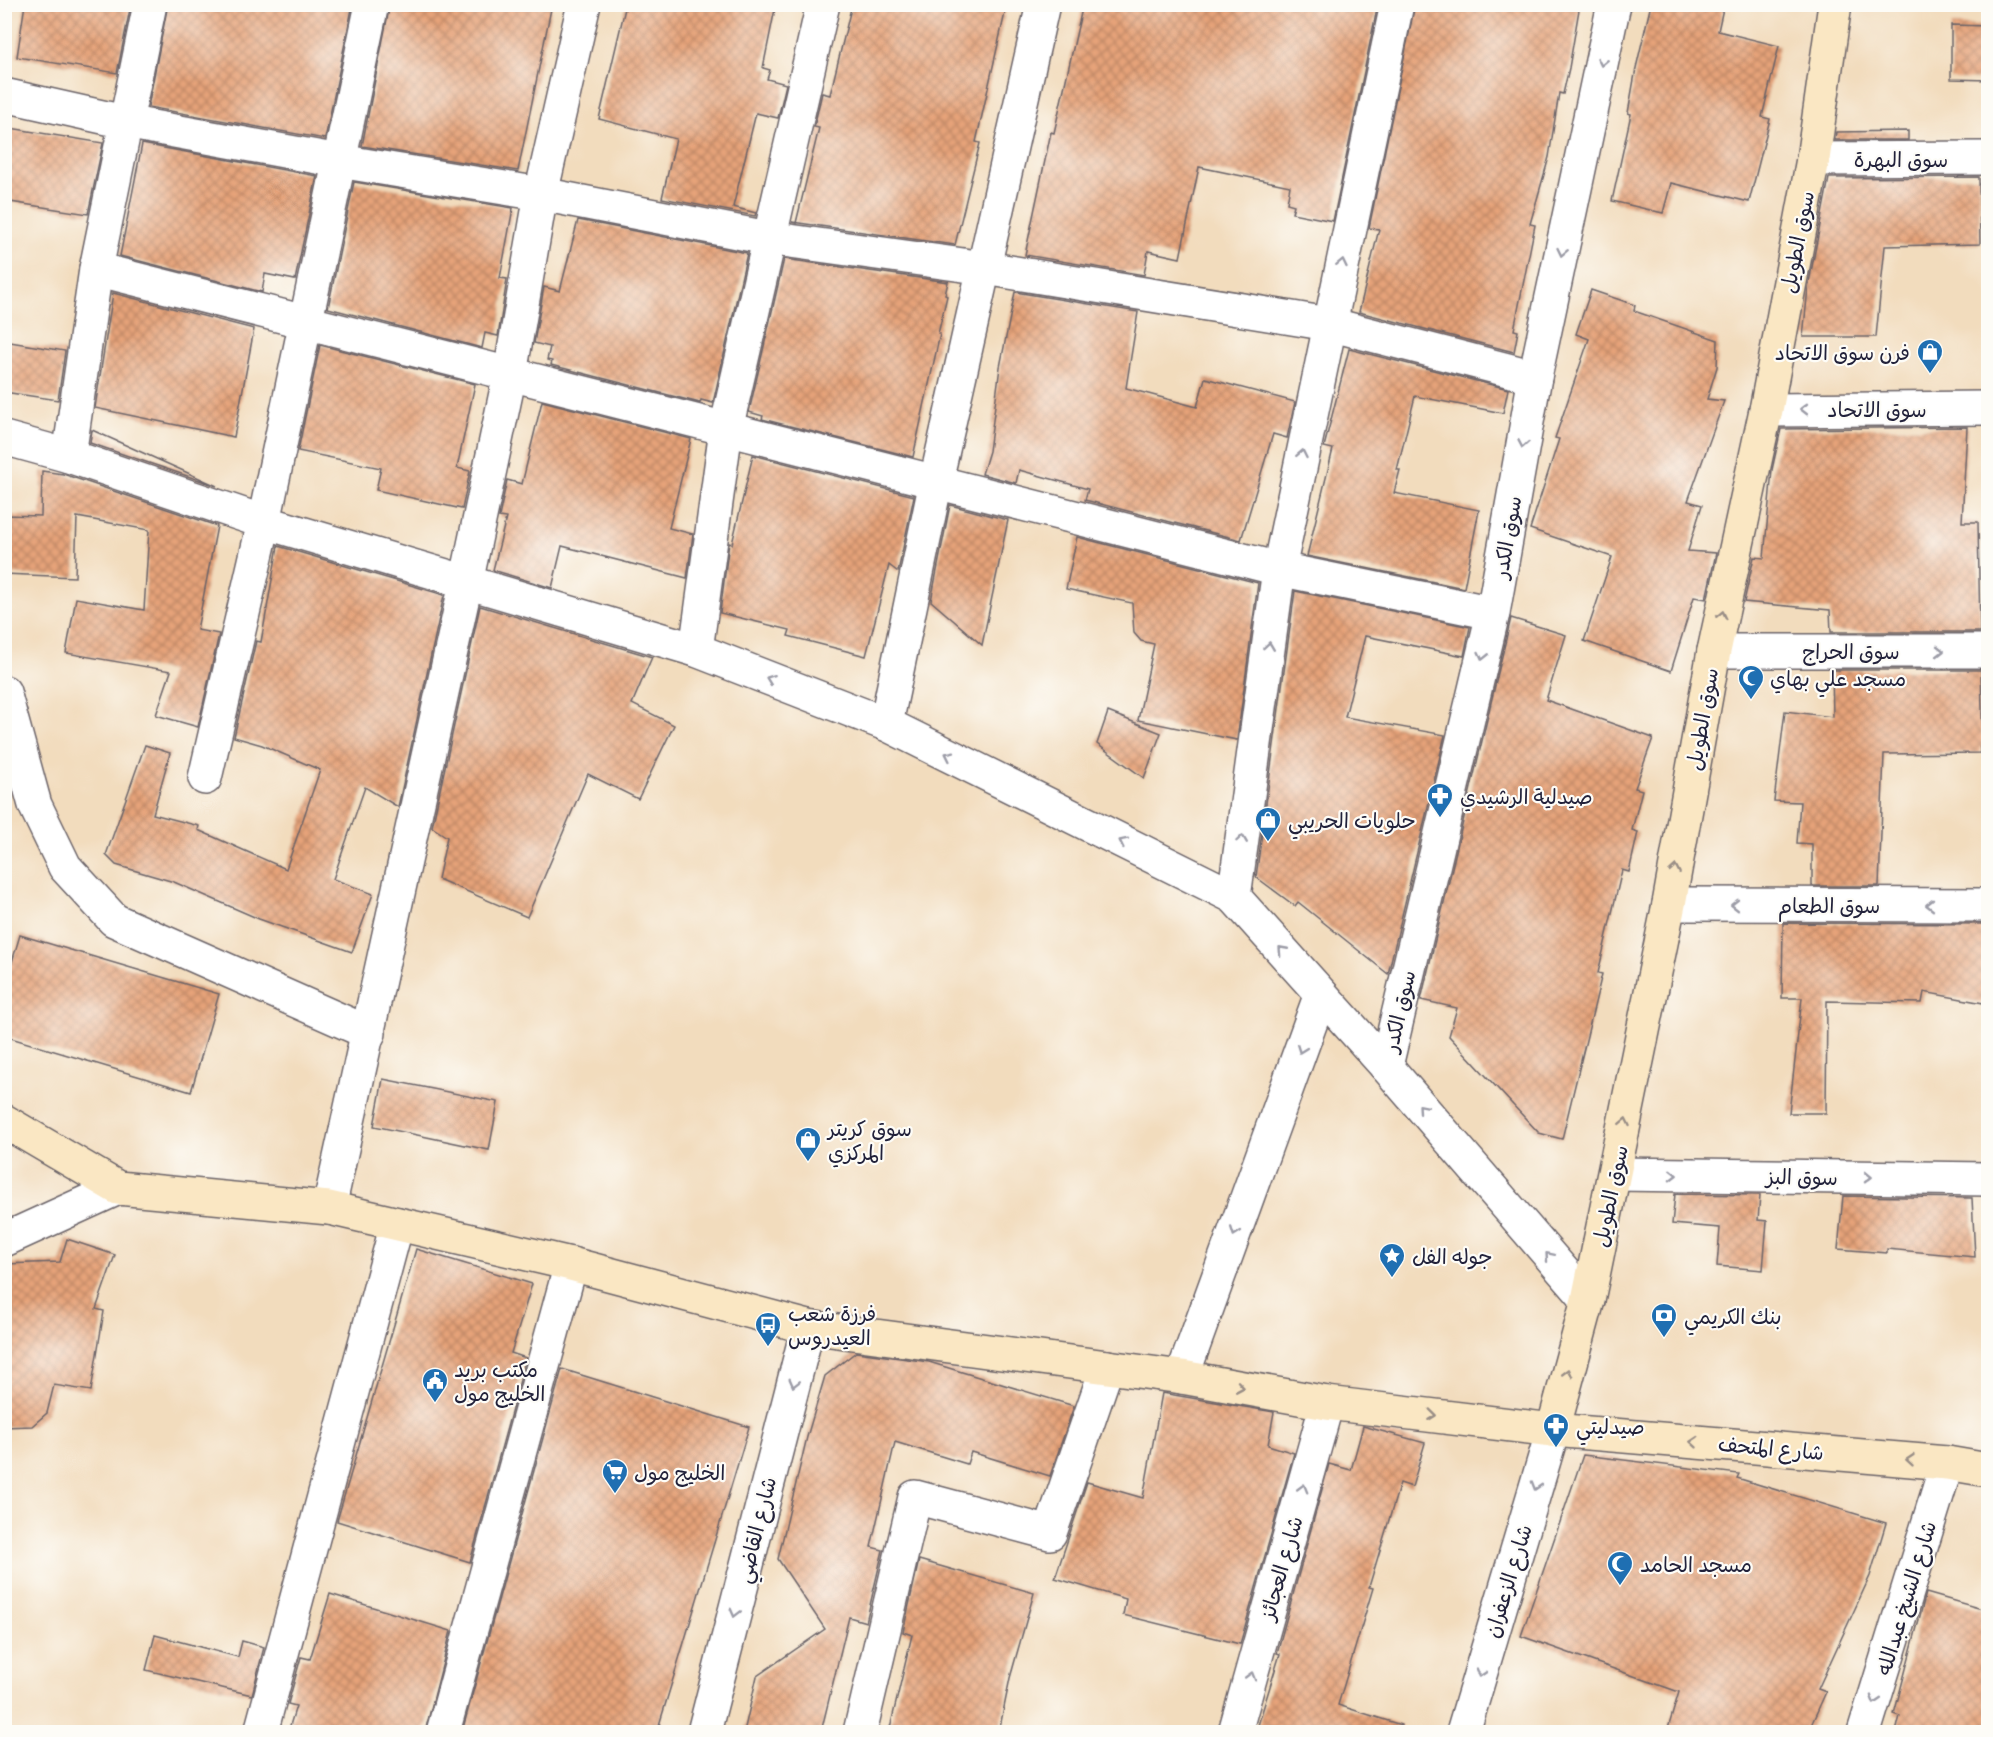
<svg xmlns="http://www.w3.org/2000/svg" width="1993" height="1737" font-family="Delius,'Playpen Sans Arabic',sans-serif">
  <defs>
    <pattern id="building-cross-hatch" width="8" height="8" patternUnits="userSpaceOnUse" patternTransform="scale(1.5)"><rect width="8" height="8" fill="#e6a379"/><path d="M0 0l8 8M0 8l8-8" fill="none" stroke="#ba8464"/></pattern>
  </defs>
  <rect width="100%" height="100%" fill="#fdfcf7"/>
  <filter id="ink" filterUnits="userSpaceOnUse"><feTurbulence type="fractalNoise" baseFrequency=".0167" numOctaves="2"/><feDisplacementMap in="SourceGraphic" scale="12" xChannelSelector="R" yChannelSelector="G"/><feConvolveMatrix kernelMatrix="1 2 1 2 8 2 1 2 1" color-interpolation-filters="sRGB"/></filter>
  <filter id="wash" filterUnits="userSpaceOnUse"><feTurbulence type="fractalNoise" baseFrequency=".008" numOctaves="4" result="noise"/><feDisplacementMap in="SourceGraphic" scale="24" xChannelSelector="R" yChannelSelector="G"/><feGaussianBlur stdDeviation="1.35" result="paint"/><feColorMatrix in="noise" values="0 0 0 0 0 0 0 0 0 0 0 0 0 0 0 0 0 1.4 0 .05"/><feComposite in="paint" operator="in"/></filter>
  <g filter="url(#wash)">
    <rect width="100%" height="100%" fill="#f2dcbd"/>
    <g id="blocks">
      <g fill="url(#building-cross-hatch)">
        <path d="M25,4H131L117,73L17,57Z"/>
        <path d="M168,4H353L325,139L148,107Z"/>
        <path d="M390,4H552L518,171L362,146Z"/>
        <path d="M626,4H776L763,68L770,70L767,79L786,84L778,118L756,113L733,207L756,213L755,216L662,198L676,139L599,119Z"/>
        <path d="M852,4H1007L976,142L980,143L955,245L792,222L796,223L819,128L814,127L822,93L830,95Z"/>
        <path d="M1083,4H1378L1333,221L1292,213L1294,205L1287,203L1290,186L1199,167L1180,258L1148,251L1144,275L1025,255L1051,132L1054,133Z"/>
        <path d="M1415,4H1580L1569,68L1563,94L1559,93L1549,157L1530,224L1535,225L1514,330L1518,331L1514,352L1359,312L1379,229L1369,228Z"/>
        <path d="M1651,4H1724L1718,31L1779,46L1762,117L1770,119L1749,202L1671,183L1663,213L1612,201L1631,114L1628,113L1636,68Z"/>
        <path d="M1951,25L1989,26V80L1951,79Z"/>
        <path d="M10,128L103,143L88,214L4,201V163Z"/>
        <path d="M1908,131V140H1835L1836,132Z"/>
        <path d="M142,144L317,176L295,280L265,274L262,292L120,256Z"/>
        <path d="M1979,177L1980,244L1885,246L1876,337H1803L1808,288L1829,178Z"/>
        <path d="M354,182L513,208L500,278L507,279L498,336L485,333L482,348L328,308Z"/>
        <path d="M578,220L747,253L713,403L701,400L700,403L551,365L552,361L547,360L550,347L534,343L544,287L560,291Z"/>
        <path d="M784,259L948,282L945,295L947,296L938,334H940L913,457L762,419L763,416L749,412Z"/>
        <path d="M1591,290L1635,305L1634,311L1718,340L1717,367L1707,399L1724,401L1688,501L1702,505L1688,551L1716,553L1706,599L1694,597L1671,671L1584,641L1612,557L1530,529L1559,439L1555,438L1589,339L1576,334Z"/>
        <path d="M1015,292L1138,312L1126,388L1197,407L1205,378L1295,402L1287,438L1273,434L1241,540L1085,500L1088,489L1019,470L1016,483L982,474L989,451L1000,367Z"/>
        <path d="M113,293L254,329L234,437L95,408Z"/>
        <path d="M4,341L65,351L58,400L4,392Z"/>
        <path d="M320,345L475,384L457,468L470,471L462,509L376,490L381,468L298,451Z"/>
        <path d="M1349,349L1508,389L1503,413L1415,396L1397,470H1400L1394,493L1479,510L1464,588L1307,556L1333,449L1324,447Z"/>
        <path d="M542,401L691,439L669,528L693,534L687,578L562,546L552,588L493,570L506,518L499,517L507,480L522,484Z"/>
        <path d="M1967,427L1962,522H1978L1980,632H1831L1830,610L1744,602L1754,557L1764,558L1772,470L1781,429Z"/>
        <path d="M92,430L217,486L90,443Z"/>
        <path d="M753,455L914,496L898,572L889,565L866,656L788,636L790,630L720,613L729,543L732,544Z"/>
        <path d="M42,471L63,474L217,526L197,630L219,634L198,727L156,715L171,671L66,653L76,598L144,610L149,530L77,517L75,577L4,574V515L41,516Z"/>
        <path d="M950,505L1008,520L982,645L931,601Z"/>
        <path d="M1077,537L1258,583L1237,740L1138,720L1154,644L1141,641L1134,633L1132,603L1066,589Z"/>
        <path d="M278,546L444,595L398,807L365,787L333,879L373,894L352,952L259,919L174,882L116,865L106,855L145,745L170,753L153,814L199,826L198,830L286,869L320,770L262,745L234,737L256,641L261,642Z"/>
        <path d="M1295,591L1470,627L1464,656L1365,636L1345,717L1445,735L1388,974L1298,902L1295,906L1256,877Z"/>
        <path d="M480,606L652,657L632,704L674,725L638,799L588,774L527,917L438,879L447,837L432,827Z"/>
        <path d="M1511,618L1566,635L1546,700L1653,738L1635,788L1642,790L1632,830L1638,832L1629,872L1622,870L1598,973L1602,974L1562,1139L1539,1133L1449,1036L1457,1008L1421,1000Z"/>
        <path d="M1832,670H1981L1983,747H1980V753L1884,754L1879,886H1812V844L1797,843L1800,802L1774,801L1785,711L1833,717Z"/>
        <path d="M1108,712L1161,733L1144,778L1097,744Z"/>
        <path d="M1783,923L1989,924V1004L1924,992L1922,1003L1827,1001L1826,1113H1789L1802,998H1782Z"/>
        <path d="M20,935L219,994L191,1092L4,1036V989Z"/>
        <path d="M383,1079L498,1102L489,1150L374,1126Z"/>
        <path d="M1675,1194L1760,1195L1758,1220L1767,1221L1763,1270L1717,1266L1720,1228L1672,1224Z"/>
        <path d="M1843,1196L1972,1198L1975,1257L1887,1249V1253L1838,1249Z"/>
        <path d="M67,1239L115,1255L96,1309L104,1311L91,1391L54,1385L47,1413L32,1426L4,1427V1264L60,1262Z"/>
        <path d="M416,1249L532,1284L511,1353L526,1358L470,1562L337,1521Z"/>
        <path d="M856,1352L929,1362L1074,1406L1050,1476L971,1452L967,1464L895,1442L871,1547L883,1550L866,1622L849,1617L821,1732H744L757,1676L825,1629L778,1559L807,1437L825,1376Z"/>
        <path d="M562,1369L749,1427L657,1732H462Z"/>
        <path d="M1162,1393L1274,1412L1268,1445L1294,1453L1240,1644L1123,1615L1126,1599L1055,1578L1087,1482L1143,1498Z"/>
        <path d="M1363,1426L1425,1443L1412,1487L1400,1483L1369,1587L1373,1588L1338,1705L1401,1725L1400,1732H1256L1280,1654L1277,1653L1329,1464L1351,1470Z"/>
        <path d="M1583,1455L1739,1474L1737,1478L1886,1523L1870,1576L1818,1689L1826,1692L1808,1732H1667L1679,1692L1521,1636Z"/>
        <path d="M919,1560L1034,1593L1010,1678L999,1732H889L912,1635L903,1632Z"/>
        <path d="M1926,1593L1989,1611V1732H1896L1900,1716L1894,1714Z"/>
        <path d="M330,1594L451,1631L425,1732H288L296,1706L288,1704L301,1657L310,1659Z"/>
        <path d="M155,1635L238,1657L242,1641L264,1647L252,1695L146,1670Z"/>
      </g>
    </g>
  </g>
  <g filter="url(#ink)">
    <use href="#blocks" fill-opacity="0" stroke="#6b6368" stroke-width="1.5"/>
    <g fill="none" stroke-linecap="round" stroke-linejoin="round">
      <defs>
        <g id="street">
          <path d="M4,95L125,122L339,161L541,194L768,238L985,268L1329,324L1535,377"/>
          <path d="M1813,159L1988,158"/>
          <path d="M96,269L1279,569L1493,613"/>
          <path d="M1766,410L1988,408"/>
          <path d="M4,438L69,456L264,522L696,650L886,724L1234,897L1386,1066L1588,1300"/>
          <path d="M69,456L96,269L150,4"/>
          <path d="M696,650L726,429L823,4"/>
          <path d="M1714,651H1988"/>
          <path d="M4,692L35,805L65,867L114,920L369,1033"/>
          <path d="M886,724L936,481L1043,4"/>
          <path d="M205,778L264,522L372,4"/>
          <path d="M1234,897L1279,569L1397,4"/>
          <path d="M1669,904L1988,905"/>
          <path d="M1386,1066L1493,613L1535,377L1614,4"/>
          <path d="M1615,1174L1988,1179"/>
          <path d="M329,1208L466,583L510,374L541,194L584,4"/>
          <path d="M4,1240L118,1188"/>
          <path d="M1182,1377L1321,994"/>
          <path d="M261,1732L397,1224"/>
          <path d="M443,1732L571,1264"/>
          <path d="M704,1732L808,1327"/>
          <path d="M860,1732L915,1497L1050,1533L1107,1367"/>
          <path d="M1235,1732L1327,1403"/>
          <path d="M1463,1732L1553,1430"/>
          <path d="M1864,1732L1947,1463"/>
        </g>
        <g id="secondary">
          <path d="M4,1121L118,1188L329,1208L571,1264L808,1327L1182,1377L1327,1403L1553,1430L1947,1463L1988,1470"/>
          <path d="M1553,1430L1588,1300L1669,904L1714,651L1766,410L1813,159L1835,4"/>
        </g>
      </defs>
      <use href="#street" stroke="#6b6368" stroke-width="36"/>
      <use href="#secondary" stroke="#6b6368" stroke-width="36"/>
      <use href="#street" stroke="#fff" stroke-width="33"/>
      <use href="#secondary" stroke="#fae7c3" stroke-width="33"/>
    </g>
    <defs><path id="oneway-chevron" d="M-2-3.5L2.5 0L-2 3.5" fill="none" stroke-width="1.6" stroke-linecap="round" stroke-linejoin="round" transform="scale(1.5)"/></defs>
    <g stroke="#9c9ca7">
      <use href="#oneway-chevron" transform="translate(1602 62) rotate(102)"/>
      <use href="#oneway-chevron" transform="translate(1562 252) rotate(102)"/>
      <use href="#oneway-chevron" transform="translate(1342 263) rotate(-78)"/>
      <use href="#oneway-chevron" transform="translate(1804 409) rotate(180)"/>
      <use href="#oneway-chevron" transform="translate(1523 444) rotate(100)"/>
      <use href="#oneway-chevron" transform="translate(1302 454) rotate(-79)"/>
      <use href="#oneway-chevron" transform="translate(1269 646) rotate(-82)"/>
      <use href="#oneway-chevron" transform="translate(1940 651)"/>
      <use href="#oneway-chevron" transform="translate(1483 656) rotate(103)"/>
      <use href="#oneway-chevron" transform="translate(770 679) rotate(-159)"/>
      <use href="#oneway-chevron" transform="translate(949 755) rotate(-154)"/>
      <use href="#oneway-chevron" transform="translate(1242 839) rotate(-82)"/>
      <use href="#oneway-chevron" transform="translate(1123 842) rotate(-154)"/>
      <use href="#oneway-chevron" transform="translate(1735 905) rotate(-180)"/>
      <use href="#oneway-chevron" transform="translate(1930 905) rotate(-180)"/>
      <use href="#oneway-chevron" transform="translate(1282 950) rotate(-132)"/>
      <use href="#oneway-chevron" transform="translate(1301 1049) rotate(110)"/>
      <use href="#oneway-chevron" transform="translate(1422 1108) rotate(-131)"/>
      <use href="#oneway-chevron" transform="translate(1673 1175) rotate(1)"/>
      <use href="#oneway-chevron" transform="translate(1868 1177) rotate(1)"/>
      <use href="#oneway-chevron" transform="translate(1235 1232) rotate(110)"/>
      <use href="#oneway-chevron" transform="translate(1549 1256) rotate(-131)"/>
      <use href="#oneway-chevron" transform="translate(794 1383) rotate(104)"/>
      <use href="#oneway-chevron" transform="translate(1536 1486) rotate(107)"/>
      <use href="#oneway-chevron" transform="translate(1303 1488) rotate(-74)"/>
      <use href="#oneway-chevron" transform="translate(735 1613) rotate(104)"/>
      <use href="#oneway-chevron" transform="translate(1481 1673) rotate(107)"/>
      <use href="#oneway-chevron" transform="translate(1251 1676) rotate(-74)"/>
      <use href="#oneway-chevron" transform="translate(1875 1700) rotate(107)"/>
    </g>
    <g stroke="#998e86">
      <use href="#oneway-chevron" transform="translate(1722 615) rotate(-78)"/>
      <use href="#oneway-chevron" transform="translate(1675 869) rotate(-80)"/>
      <use href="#oneway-chevron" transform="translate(1625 1122) rotate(-79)"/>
      <use href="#oneway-chevron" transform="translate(1568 1373) rotate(-75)"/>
      <use href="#oneway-chevron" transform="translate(1240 1387) rotate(10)"/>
      <use href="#oneway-chevron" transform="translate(1432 1415) rotate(7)"/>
      <use href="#oneway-chevron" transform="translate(1694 1442) rotate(-175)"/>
      <use href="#oneway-chevron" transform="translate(1910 1460) rotate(-175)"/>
    </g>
  </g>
  <defs>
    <symbol id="shop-pin" viewBox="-11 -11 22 30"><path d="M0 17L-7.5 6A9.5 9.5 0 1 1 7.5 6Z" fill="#1f6fb2" stroke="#fdfcf7"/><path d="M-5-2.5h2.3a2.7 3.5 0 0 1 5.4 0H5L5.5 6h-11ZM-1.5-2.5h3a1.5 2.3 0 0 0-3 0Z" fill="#fff"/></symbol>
    <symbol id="mosque-pin" viewBox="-11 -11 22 30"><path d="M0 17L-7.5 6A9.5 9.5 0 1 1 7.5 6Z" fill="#1f6fb2" stroke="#fdfcf7"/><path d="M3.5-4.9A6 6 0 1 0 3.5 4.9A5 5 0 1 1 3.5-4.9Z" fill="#fff"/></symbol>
    <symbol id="pharmacy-pin" viewBox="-11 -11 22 30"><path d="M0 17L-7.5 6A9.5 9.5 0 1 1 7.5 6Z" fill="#1f6fb2" stroke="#fdfcf7"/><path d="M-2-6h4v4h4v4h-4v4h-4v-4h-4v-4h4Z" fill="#fff"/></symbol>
    <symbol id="sight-pin" viewBox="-11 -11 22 30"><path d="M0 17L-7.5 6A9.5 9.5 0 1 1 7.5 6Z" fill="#1f6fb2" stroke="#fdfcf7"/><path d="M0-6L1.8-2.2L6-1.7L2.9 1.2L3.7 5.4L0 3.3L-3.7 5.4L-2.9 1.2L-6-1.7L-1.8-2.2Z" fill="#fff"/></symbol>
    <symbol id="bank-pin" viewBox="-11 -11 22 30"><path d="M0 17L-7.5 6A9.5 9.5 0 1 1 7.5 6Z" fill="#1f6fb2" stroke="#fdfcf7"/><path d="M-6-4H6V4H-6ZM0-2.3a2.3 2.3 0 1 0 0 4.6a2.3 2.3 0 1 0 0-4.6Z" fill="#fff"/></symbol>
    <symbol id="bus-pin" viewBox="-11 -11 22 30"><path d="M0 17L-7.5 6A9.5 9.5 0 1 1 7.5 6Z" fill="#1f6fb2" stroke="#fdfcf7"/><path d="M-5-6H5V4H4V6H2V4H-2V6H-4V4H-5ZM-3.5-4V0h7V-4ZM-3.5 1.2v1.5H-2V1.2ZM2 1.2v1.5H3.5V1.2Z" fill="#fff"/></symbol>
    <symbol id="civic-pin" viewBox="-11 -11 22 30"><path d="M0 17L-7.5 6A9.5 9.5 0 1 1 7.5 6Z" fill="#1f6fb2" stroke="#fdfcf7"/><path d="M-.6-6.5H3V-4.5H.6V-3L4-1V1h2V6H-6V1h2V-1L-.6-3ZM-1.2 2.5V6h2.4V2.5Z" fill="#fff"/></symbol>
    <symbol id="supermarket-pin" viewBox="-11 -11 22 30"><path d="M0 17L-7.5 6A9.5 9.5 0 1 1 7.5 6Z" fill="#1f6fb2" stroke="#fdfcf7"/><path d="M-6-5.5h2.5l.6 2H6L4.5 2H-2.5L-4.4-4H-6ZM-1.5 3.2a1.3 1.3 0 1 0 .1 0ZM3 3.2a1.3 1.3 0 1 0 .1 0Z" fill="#fff"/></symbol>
  </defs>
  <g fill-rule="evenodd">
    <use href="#shop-pin" x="1915" y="337" width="30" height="40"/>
    <use href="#mosque-pin" x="1736" y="663" width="30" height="40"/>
    <use href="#pharmacy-pin" x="1425" y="781" width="30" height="40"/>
    <use href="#shop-pin" x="1253" y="805" width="30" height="40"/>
    <use href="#shop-pin" x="793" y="1125" width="30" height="40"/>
    <use href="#sight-pin" x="1377" y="1241" width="30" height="40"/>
    <use href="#bank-pin" x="1649" y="1301" width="30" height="40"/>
    <use href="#bus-pin" x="753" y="1310" width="30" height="40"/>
    <use href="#civic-pin" x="420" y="1366" width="30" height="40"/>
    <use href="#pharmacy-pin" x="1541" y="1411" width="30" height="40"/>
    <use href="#supermarket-pin" x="600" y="1457" width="30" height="40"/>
    <use href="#mosque-pin" x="1605" y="1549" width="30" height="40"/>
  </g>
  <g text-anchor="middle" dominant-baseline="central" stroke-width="4.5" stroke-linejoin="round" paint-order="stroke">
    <g font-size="21" fill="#22223b" stroke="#fdfcf7">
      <text x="1901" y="159">سوق البهرة</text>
      <text transform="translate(1797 242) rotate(-79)">سوق الطويل</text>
      <text x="1877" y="409">سوق الاتحاد</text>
      <text transform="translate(1507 537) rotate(-80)">سوق الكدر</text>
      <text x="1851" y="651">سوق الحراج</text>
      <text transform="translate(1702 719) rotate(-80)">سوق الطويل</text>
      <text x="1829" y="905">سوق الطعام</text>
      <text transform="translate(1399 1011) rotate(-77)">سوق الكدر</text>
      <text transform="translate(1802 1177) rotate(1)">سوق البز</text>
      <text transform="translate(1610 1196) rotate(-78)">سوق الطويل</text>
      <text transform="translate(1771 1448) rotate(5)">شارع المتحف</text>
      <text transform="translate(756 1530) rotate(-76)">شارع القاضي</text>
      <text transform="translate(1281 1568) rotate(-74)">شارع العجائز</text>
      <text transform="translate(1508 1581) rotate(-73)">شارع الزعفران</text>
      <text transform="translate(1906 1598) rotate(-73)">شارع الشيخ عبدالله</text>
    </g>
    <g font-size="21" fill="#22223b" stroke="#fdfcf7" text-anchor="start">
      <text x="1910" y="352" text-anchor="end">فرن سوق الاتحاد</text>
      <text x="1770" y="678">مسجد علي بهاي</text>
      <text x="1460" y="796">صيدلية الرشيدي</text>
      <text x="1288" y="820">حلويات الحريبي</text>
      <text x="828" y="1128">سوق كريتر<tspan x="828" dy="24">المركزي</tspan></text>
      <text x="1412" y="1256">جوله الفل</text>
      <text x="788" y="1313">فرزة شعب<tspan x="788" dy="24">العيدروس</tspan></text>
      <text x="1684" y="1316">بنك الكريمي</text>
      <text x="454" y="1369">مكتب بريد<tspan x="454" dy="24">الخليج مول</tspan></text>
      <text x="1576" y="1426">صيدليتي</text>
      <text x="634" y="1472">الخليج مول</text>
      <text x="1640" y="1564">مسجد الحامد</text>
    </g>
  </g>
  <rect width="1993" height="1737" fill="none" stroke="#fdfcf7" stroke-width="24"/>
</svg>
